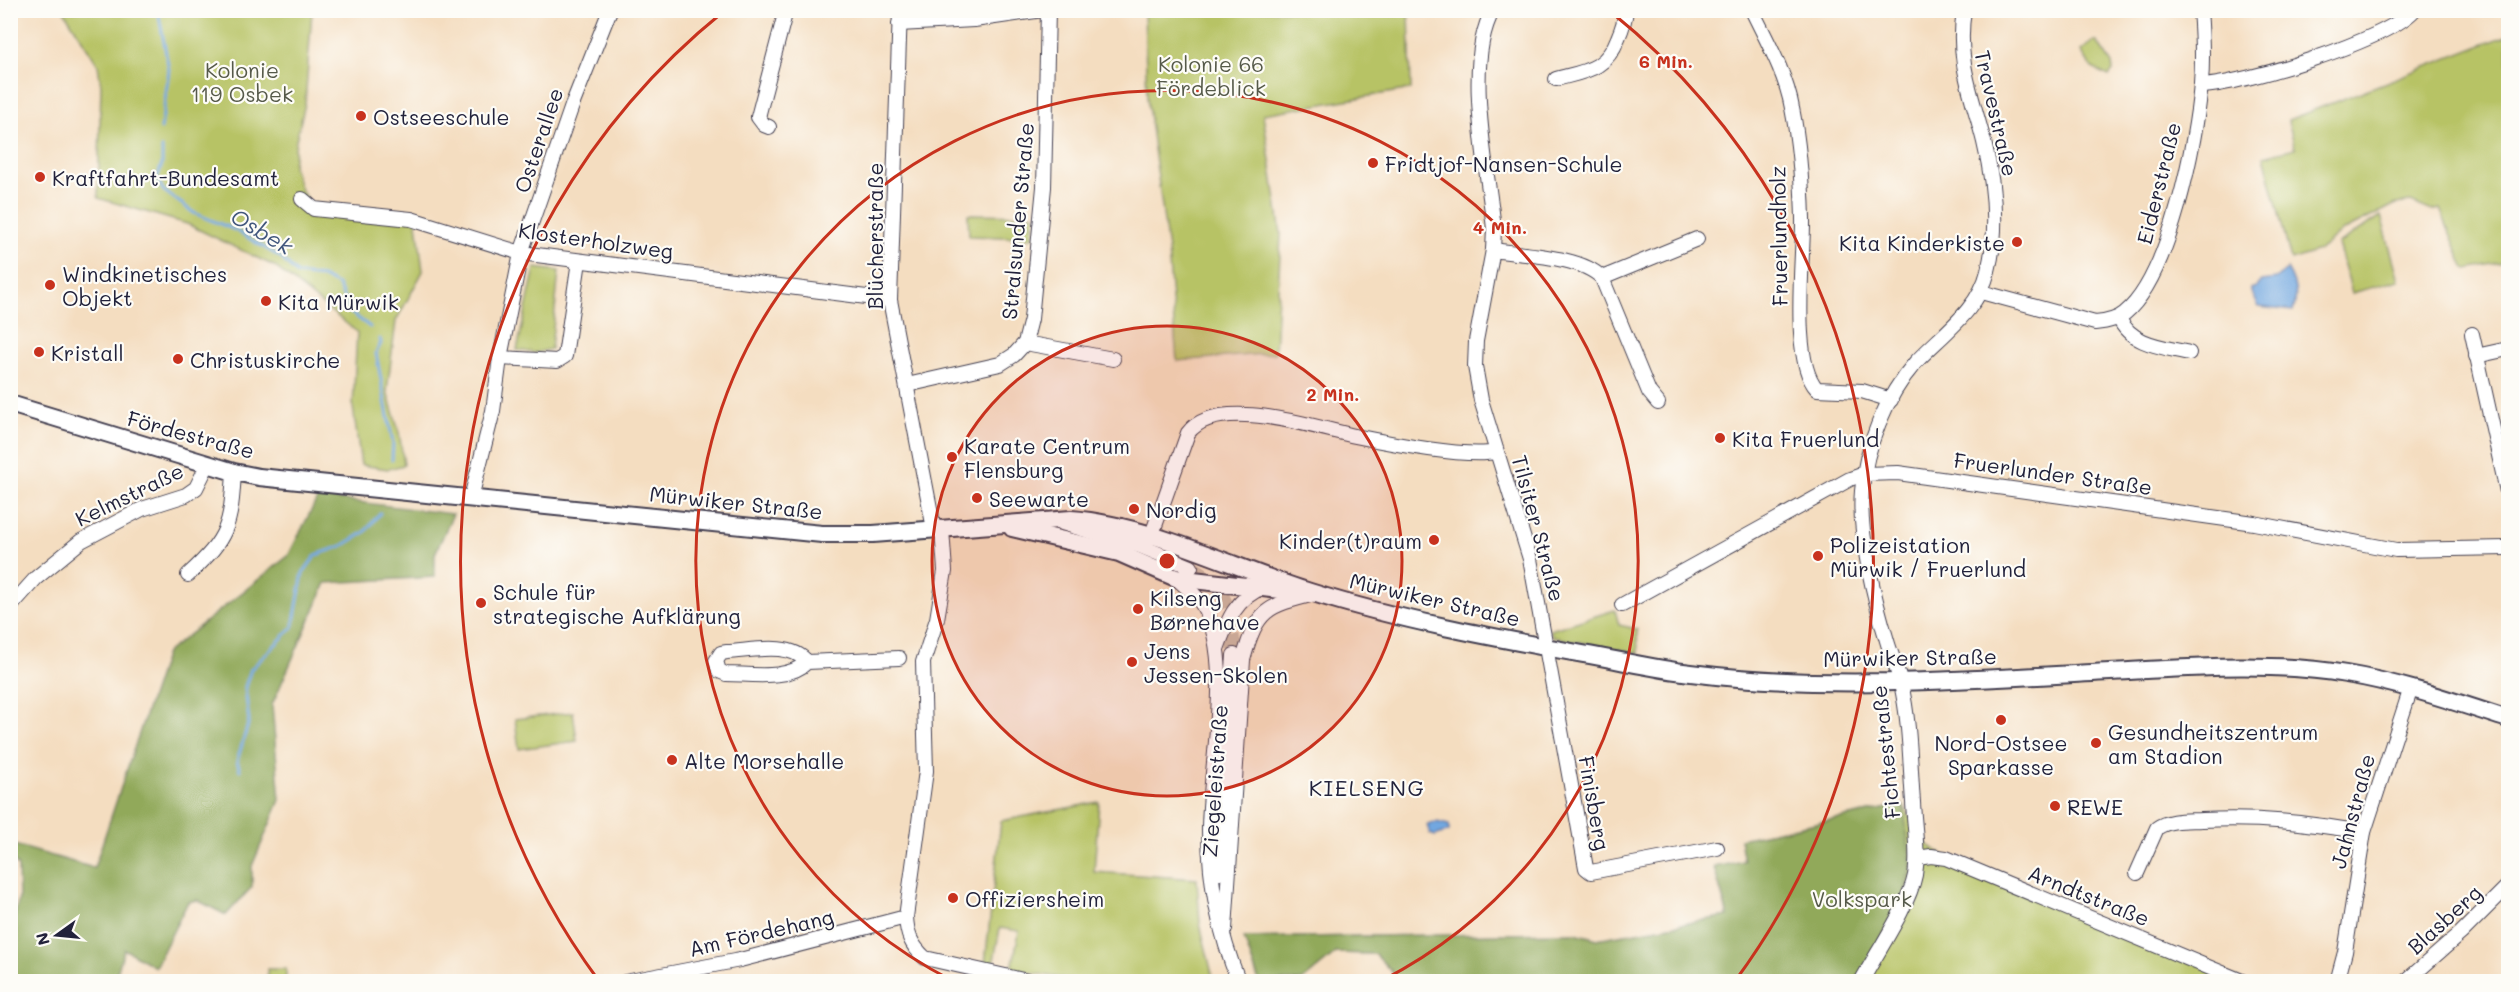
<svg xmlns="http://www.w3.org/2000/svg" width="2519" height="992" font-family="Mali,sans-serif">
  <rect width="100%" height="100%" fill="#fdfcf7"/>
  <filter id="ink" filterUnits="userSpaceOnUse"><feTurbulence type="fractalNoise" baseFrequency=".0167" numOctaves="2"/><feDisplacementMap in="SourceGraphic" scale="12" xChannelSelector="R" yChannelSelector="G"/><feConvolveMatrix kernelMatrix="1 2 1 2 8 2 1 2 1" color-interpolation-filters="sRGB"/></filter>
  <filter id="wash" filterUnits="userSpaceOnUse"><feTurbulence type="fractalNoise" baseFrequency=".008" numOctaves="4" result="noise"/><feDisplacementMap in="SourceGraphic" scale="24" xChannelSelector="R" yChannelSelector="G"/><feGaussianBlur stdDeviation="1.35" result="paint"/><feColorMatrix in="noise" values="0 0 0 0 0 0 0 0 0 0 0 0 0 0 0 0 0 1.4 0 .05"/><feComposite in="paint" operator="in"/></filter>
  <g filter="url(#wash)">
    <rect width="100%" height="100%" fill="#f4ddc0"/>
    <g fill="#b7c365" stroke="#6c7250" stroke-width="1.5">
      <path d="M1154,10L1409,11L1411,89L1263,114L1281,234L1275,353L1177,361L1168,250L1147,98L1144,12Z"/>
      <path d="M64,11H312L305,104L296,140L293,166L301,190L310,204L416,215L423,271L396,321L387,391L399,432L404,465L388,469L361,465L353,407L357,332L274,266L187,224L98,198L101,86L98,65Z"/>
      <path d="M2508,35V261L2467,269L2464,267L2440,209L2432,211L2411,202L2396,204L2343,231L2318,251L2291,260L2264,156L2295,148L2288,120Z"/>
      <path d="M2093,42H2097L2112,64L2113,71L2109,76L2092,68L2081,51Z"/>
      <path d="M968,214L1034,215L1032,238L969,236Z"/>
      <path d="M2381,216L2399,280L2352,293L2338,244Z"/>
      <path d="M535,268L559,271L551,349L535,353L517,350Z"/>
      <path d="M1615,610L1619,625L1637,629L1638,653L1553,637L1550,630Z"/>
      <path d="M573,712L577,741L519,749L515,719Z"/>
      <path d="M1099,802L1094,872L1197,879L1200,924L1212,974L1210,981H1076L1012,969L1019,931L1000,928L993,965L985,963L1001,821Z"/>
      <path d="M1903,805L1926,843L1947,858L2243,981L1401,982L1375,954L1336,953L1302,981L1259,982L1244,938L1575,933L1597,939L1728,916L1714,867L1744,861L1740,839Z"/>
      <path d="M267,969H286V981H268Z"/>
    </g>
    <g fill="#91a95a" stroke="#5a664a" stroke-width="1.5">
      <path d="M318,497L453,514L435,554V577L326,583L272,705L280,800L252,866V887L226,915L197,900L188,902L155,967L124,949L115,981H11V930L19,898L18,867L11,856V844L94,868L166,653L288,556Z"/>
      <path d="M1903,805L1911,864L1904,896L1857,981H1401L1375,954L1336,953L1302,981H1259L1244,938L1575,933L1597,939L1728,916L1714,867L1744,861L1740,839Z"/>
    </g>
    <g fill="#72a7e0" stroke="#4a648e" stroke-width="1.5">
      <path d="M2287,269C2296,283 2298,297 2293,311L2259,307L2250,289L2256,287L2261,281L2277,279Z"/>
      <path d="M1437,822L1449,825V831L1435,836L1430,834L1427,825Z"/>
    </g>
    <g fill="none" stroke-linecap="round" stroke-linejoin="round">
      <g stroke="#72a7e0" stroke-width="3">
        <path d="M158,10L169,70L161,129"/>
        <path d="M162,148V164L157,178L163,190L194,213L235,230L280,257L297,274L322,277L338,285L350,312L370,327"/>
        <path d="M380,339L381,343L376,353L393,443L392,460"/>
        <path d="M240,770L237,761L249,721L245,687L251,669L293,627L303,573L316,555L342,546L365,532L380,513"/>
      </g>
    </g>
  </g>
  <g filter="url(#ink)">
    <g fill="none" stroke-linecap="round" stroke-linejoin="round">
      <path stroke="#cab8a5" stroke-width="14" stroke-dasharray="14 7" stroke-linecap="butt" d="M1191,567C1228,584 1232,617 1234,655"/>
      <defs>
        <g id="minor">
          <path d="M900,10L890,300L934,529"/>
          <path d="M1493,10C1463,63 1488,169 1494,229L1493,250L1476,341L1475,366L1481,400L1530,559L1586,868L1591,872L1717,848"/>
          <path d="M1752,10C1767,41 1786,74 1792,108C1799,143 1802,182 1803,218C1804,256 1790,361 1817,389L1862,391L1891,400"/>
          <path d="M899,24L974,20L1043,10"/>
          <path d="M1556,79C1586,71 1606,70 1618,38C1622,29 1625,20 1626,10"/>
          <path d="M2201,86C2244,84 2386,41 2414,10"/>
          <path d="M769,127L764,125L758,117L786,10"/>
          <path d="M302,199L314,209L411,219L521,253L890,300"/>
          <path d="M1493,250C1524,255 1581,256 1602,278L1649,392L1658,403"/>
          <path d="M1602,278L1697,239"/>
          <path d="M1981,292L2095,323C2106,322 2117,320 2125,313C2170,276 2196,141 2201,84C2203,59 2202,35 2200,10"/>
          <path d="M2119,318C2131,345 2163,347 2189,353"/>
          <path d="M2472,334L2508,496"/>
          <path d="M1025,343L1113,359"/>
          <path d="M2476,356L2508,349"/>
          <path d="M500,358L557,361L565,356L579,261"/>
          <path d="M907,385L1000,364L1014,355L1025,343L1031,319L1044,187L1048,10"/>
          <path d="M471,498L493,411L500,358L521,253L573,103L610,10"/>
          <path d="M1062,523L1140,546L1191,567"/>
          <path d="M942,529L945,571L937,619L923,662L926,771L906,917C907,935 911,945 925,958L1032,982"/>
          <path d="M1151,537L1188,433C1216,394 1317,428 1355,436C1389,443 1465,458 1496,452"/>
          <path d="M188,575C228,538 231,526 234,472"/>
          <path d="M1176,578C1185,586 1195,594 1202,604C1236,659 1209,766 1209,830C1209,883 1219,933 1239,982"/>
          <path d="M1622,605L1850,479L1864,474L1898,473L2254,523L2396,550L2508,548"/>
          <path d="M10,607L36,578L81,541L142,509L186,495L196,488L208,464"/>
          <path d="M1217,649C1227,622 1235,598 1264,587"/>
          <path d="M807,662C791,641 751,651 727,652L721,653L716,661L719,671L726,674C751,674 788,681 807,662L899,658"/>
          <path d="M1917,858L1931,856L1946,858L2244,982"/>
          <path d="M1219,873L1234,655"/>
          <path d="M2137,873L2157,828C2170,819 2187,821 2202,820C2262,817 2306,823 2364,832"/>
          <path d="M1225,929L1243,660C1257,609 1266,606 1315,594"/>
          <path d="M625,982L740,960L906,917"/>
          <path d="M1861,982C1877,952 1909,906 1915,875C1919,852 1914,826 1913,802C1910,764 1910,722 1901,684C1898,670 1892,657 1888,644C1875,602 1858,534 1862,491C1865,448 1886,396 1915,363C1941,335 1979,310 1988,271C1999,229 1994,183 1984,142C1972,94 1956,62 1964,10"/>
          <path d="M2337,982L2345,952L2364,832L2411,688"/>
          <path d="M2405,982L2461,933L2508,886"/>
        </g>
        <g id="major">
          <path d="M10,404L234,472L259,477L822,534H873L1071,519C1152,525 1233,568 1310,592C1399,620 1491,637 1583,654C1619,660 1655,669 1691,673C1830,691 1971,679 2110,672C2184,668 2273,661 2346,674C2401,683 2455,702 2508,719"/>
          <path d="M1012,528L1119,553L1176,578L1289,591"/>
        </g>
      </defs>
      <use href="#minor" stroke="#423e4f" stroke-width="16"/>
      <use href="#major" stroke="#423e4f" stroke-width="20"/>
      <use href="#minor" stroke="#fff" stroke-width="14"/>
      <use href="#major" stroke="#fff" stroke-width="16"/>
    </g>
  </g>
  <circle cx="1167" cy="561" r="235" fill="#c8321e" fill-opacity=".12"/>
  <g fill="none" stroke="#c8321e" stroke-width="3">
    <circle cx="1167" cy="561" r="235"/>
    <path d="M953 981A471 471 0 1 1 1381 981"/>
    <path d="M599 981A706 706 0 0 1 723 12M1611 12A706 706 0 0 1 1735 981"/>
  </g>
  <g fill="#c8321e" stroke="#fdfcf7" stroke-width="2">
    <circle cx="361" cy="116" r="6"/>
    <circle cx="1373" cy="163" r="6"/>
    <circle cx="40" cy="177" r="6"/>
    <circle cx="2017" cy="242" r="6"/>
    <circle cx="50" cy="285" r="6"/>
    <circle cx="266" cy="301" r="6"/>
    <circle cx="39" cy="352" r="6"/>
    <circle cx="178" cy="359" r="6"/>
    <circle cx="1720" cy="438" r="6"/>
    <circle cx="952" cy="457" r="6"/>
    <circle cx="977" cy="498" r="6"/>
    <circle cx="1134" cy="509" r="6"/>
    <circle cx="1434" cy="540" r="6"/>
    <circle cx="1818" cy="556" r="6"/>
    <circle cx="481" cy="603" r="6"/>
    <circle cx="1138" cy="609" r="6"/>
    <circle cx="1132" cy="662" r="6"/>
    <circle cx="2001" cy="720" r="6"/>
    <circle cx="2096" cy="743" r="6"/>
    <circle cx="672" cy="760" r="6"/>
    <circle cx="2055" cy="806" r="6"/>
    <circle cx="953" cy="898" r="6"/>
  </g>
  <g text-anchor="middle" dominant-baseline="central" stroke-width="4.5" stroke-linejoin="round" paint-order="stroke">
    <g font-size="21" fill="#565a4a" stroke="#fdfcf7">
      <text x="1211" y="63">Kolonie 66<tspan x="1211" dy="24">Fördeblick</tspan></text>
      <text x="242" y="69">Kolonie<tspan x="242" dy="24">119 Osbek</tspan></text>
      <text x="1862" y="898">Volkspark</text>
    </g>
    <g font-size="21" fill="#22223b" stroke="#fdfcf7">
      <text transform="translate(1997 113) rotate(77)">Travestraße</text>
      <text transform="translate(538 140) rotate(-71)">Osterallee</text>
      <text transform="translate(2158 183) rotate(-76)">Eiderstraße</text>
      <text transform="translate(1017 221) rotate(-85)">Stralsunder Straße</text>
      <text transform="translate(874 236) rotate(-90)">Blücherstraße</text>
      <text transform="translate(1778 236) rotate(-91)">Fruerlundholz</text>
      <text transform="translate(596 240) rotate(8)">Klosterholzweg</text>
      <text transform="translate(191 434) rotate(15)">Fördestraße</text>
      <text transform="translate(2053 473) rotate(8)">Fruerlunder Straße</text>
      <text transform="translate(129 494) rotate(-26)">Kelmstraße</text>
      <text transform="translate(736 502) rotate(6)">Mürwiker Straße</text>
      <text transform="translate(1539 528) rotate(75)">Tilsiter Straße</text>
      <text transform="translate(1435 599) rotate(13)">Mürwiker Straße</text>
      <text transform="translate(1910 657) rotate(-1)">Mürwiker Straße</text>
      <text transform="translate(1885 752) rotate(-96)">Fichtestraße</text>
      <text transform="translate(1214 781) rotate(-86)">Ziegeleistraße</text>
      <text transform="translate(1595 803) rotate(80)">Finisberg</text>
      <text transform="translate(2352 811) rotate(-75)">Jahnstraße</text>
      <text transform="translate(2089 895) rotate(22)">Arndtstraße</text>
      <text transform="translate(2444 919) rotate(-42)">Blasberg</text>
      <text transform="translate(761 932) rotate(-13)">Am Fördehang</text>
    </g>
    <g font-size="21" fill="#22223b" stroke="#fdfcf7" text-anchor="start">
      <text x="373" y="116">Ostseeschule</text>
      <text x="1385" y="163">Fridtjof-Nansen-Schule</text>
      <text x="52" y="177">Kraftfahrt-Bundesamt</text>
      <text x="2005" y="242" text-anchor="end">Kita Kinderkiste</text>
      <text x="62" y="273">Windkinetisches<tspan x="62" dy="24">Objekt</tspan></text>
      <text x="278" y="301">Kita Mürwik</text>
      <text x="51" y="352">Kristall</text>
      <text x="190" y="359">Christuskirche</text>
      <text x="1732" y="438">Kita Fruerlund</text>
      <text x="964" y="445">Karate Centrum<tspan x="964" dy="24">Flensburg</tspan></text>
      <text x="989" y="498">Seewarte</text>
      <text x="1146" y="509">Nordig</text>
      <text x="1422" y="540" text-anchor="end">Kinder(t)raum</text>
      <text x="1830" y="544">Polizeistation<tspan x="1830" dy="24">Mürwik / Fruerlund</tspan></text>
      <text x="493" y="591">Schule für<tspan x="493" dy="24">strategische Aufklärung</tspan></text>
      <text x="1150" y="597">Kilseng<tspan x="1150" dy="24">Børnehave</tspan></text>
      <text x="1144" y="650">Jens<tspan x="1144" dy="24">Jessen-Skolen</tspan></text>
      <text x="2108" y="731">Gesundheitszentrum<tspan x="2108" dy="24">am Stadion</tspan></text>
      <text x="2001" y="742" text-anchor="middle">Nord-Ostsee<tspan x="2001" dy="24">Sparkasse</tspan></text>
      <text x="684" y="760">Alte Morsehalle</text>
      <text x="2067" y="806">REWE</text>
      <text x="965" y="898">Offiziersheim</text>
    </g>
    <g font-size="22" font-style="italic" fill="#42577d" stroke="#fdfcf7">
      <text transform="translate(262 231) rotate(31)">Osbek</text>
    </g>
    <g font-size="22" letter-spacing="1.5" fill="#22223b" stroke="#fdfcf7">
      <text x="1367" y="787">KIELSENG</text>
    </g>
  </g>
  <circle cx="1167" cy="561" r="9" fill="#c8321e" stroke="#fdfcf7" stroke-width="3"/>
  <g font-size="18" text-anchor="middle" font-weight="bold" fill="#c8321e" stroke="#fdfcf7" stroke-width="4.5" stroke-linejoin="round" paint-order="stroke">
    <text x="1666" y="68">6 Min.</text>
    <text x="1500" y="234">4 Min.</text>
    <text x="1333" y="401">2 Min.</text>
  </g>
  <rect width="2519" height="992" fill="none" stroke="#fdfcf7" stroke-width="36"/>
  <g transform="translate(57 935) rotate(255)" stroke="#fdfcf7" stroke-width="4.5" paint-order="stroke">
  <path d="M0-4.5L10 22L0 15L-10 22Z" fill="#22223b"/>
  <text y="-9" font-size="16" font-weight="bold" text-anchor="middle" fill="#22223b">N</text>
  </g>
</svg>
